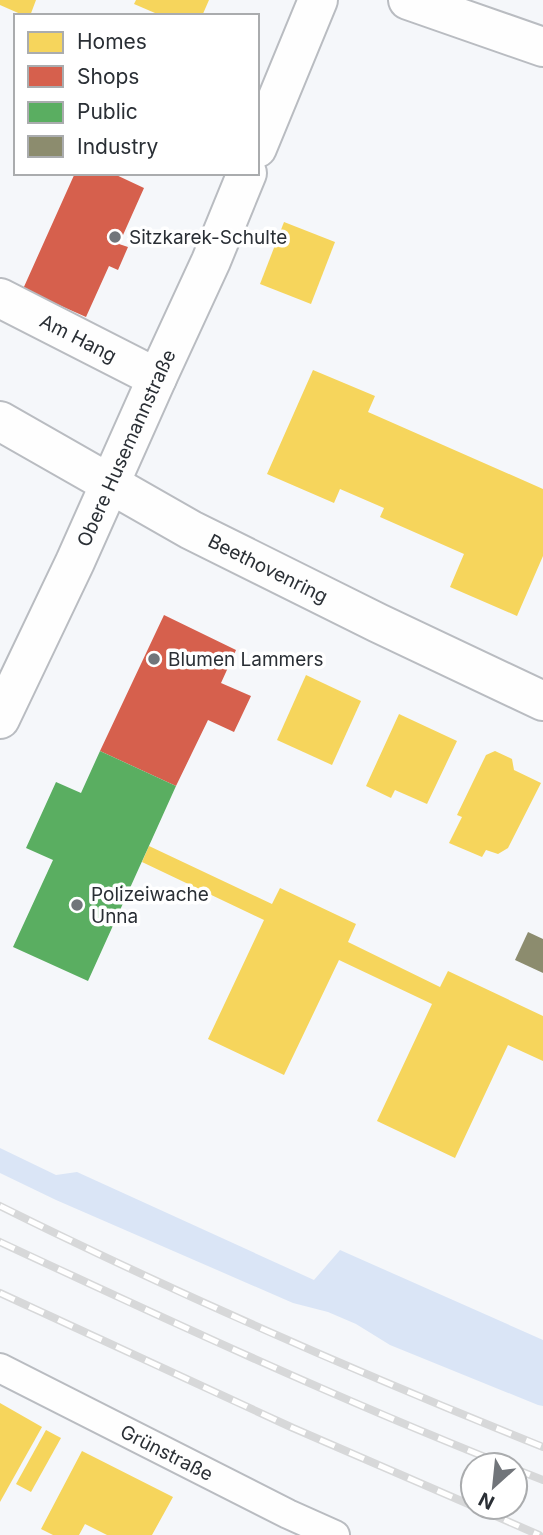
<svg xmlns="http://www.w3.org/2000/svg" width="543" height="1535" font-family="Inter,sans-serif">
  <rect width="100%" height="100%" fill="#f5f7fa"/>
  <path fill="#dae5f6" d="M0,1148L56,1175L77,1172L314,1280L340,1250L543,1340V1406L538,1405L390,1345L356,1324L328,1312L293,1303L56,1200L0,1173Z"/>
  <g fill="#f6d55c">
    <path d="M0,0H36L30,16H25L0,5Z"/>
    <path d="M136,0H209L202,16H162L134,4Z"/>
    <path d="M284,222L335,242L311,304L260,284Z"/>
    <path d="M313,370L375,396L368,412L543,489V556L517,616L450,587L464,554L380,517L384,508L340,489L334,503L267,474Z"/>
    <path d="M306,675L361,701L332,765L277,740Z"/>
    <path d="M399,714L457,741L427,804L395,790L391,798L366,786Z"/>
    <path d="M495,751L512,759L514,770L541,783L508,848L498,854L486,850L482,857L449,843L462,817L457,815L486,755Z"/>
    <path d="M149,846L272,904L280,888L356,924L348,942L440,987L448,971L543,1016V1061L508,1045L455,1158L377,1121L432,1004L339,960L284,1075L208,1039L264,920L142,862Z"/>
    <path d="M0,1403L42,1427L0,1502Z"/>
    <path d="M46,1430L61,1438L31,1492L16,1484Z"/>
    <path d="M82,1451L173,1497L152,1535H107L85,1524L79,1535H53L41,1529Z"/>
  </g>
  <g fill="#d6604d">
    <path d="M75,173H112L144,188L119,244L128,247L118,270L109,266L86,317L23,289Z"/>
    <path d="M164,615L236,650L221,683L251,696L234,732L208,720L176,786L100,751Z"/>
  </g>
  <path fill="#5aae61" d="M100,751L176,786L88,981L13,947L53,860L26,848L56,782L81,793Z"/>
  <path fill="#8c8c6e" d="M528,932L543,939V973L515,960Z"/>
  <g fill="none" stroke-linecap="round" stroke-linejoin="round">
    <defs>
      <g id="lane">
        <path id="s1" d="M0,1368L288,1514L335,1535"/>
      </g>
      <g id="street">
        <path d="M408,0L543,47"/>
        <path d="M257,148L318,0"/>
        <path id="s2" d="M0,298L157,378"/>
        <path id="s3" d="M0,719L75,562L157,378L211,261L247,173"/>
      </g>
      <g id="secondary">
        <path id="s4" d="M0,421L191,530L378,623L543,701"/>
      </g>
    </defs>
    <use href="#lane" stroke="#b9bcc1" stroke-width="32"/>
    <use href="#street" stroke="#b9bcc1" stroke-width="42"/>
    <use href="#secondary" stroke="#b9bcc1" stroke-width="42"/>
    <use href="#lane" stroke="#fefefe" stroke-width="28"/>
    <use href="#street" stroke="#fefefe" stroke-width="38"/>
    <use href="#secondary" stroke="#fefefe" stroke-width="38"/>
    <defs>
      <g id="rail">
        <path d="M0,1206C177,1294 359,1373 543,1447"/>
        <path d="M0,1242C167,1320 334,1397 505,1465"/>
        <path d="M0,1293L293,1428L473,1506"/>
        <path d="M515,1469L543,1480"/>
        <path d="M475,1507L539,1535"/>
      </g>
    </defs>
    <use href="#rail" stroke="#d7d8d9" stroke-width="8"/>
    <use href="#rail" stroke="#fff" stroke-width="5" stroke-dasharray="16" stroke-linecap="butt"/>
  </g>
  <g fill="#71757a" stroke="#fff" stroke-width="2.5">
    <circle cx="115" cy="237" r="7"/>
    <circle cx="154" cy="659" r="7"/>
    <circle cx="77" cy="905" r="7"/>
  </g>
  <g text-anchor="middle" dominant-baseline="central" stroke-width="7" stroke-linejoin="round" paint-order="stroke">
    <g font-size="19" fill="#2a2f35" stroke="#fff" text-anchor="start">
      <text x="129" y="237">Sitzkarek-Schulte</text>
      <text x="168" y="659">Blumen Lammers</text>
      <text x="91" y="894">Polizeiwache<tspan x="91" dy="22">Unna</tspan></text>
    </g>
    <g font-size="19" fill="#2a2f35" stroke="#fff">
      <text stroke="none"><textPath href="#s2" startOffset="88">Am Hang</textPath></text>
      <text stroke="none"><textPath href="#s3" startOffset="299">Obere Husemannstraße</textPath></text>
      <text stroke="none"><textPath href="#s4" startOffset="306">Beethovenring</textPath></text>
      <text stroke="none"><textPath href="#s1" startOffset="187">Grünstraße</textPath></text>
    </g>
  </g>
  <rect x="14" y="14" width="245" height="161" fill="#ffffff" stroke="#aaacae" stroke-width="2"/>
  <rect x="28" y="32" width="35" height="21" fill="#f6d55c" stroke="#aaacae" stroke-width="2"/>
  <text x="77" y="49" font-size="21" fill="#2a2f35">Homes</text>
  <rect x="28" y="66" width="35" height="21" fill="#d6604d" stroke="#aaacae" stroke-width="2"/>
  <text x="77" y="84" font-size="21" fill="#2a2f35">Shops</text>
  <rect x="28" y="102" width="35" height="21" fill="#5aae61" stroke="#aaacae" stroke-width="2"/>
  <text x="77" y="119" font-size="21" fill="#2a2f35">Public</text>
  <rect x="28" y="136" width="35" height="21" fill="#8c8c6e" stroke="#aaacae" stroke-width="2"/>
  <text x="77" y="154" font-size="21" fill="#2a2f35">Industry</text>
  <g transform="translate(494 1486) rotate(207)"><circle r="33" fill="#ffffff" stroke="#aaacae" stroke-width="2"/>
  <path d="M0-5L12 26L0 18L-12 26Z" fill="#71757a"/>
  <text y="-10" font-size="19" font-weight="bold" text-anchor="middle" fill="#2a2f35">N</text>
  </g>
</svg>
